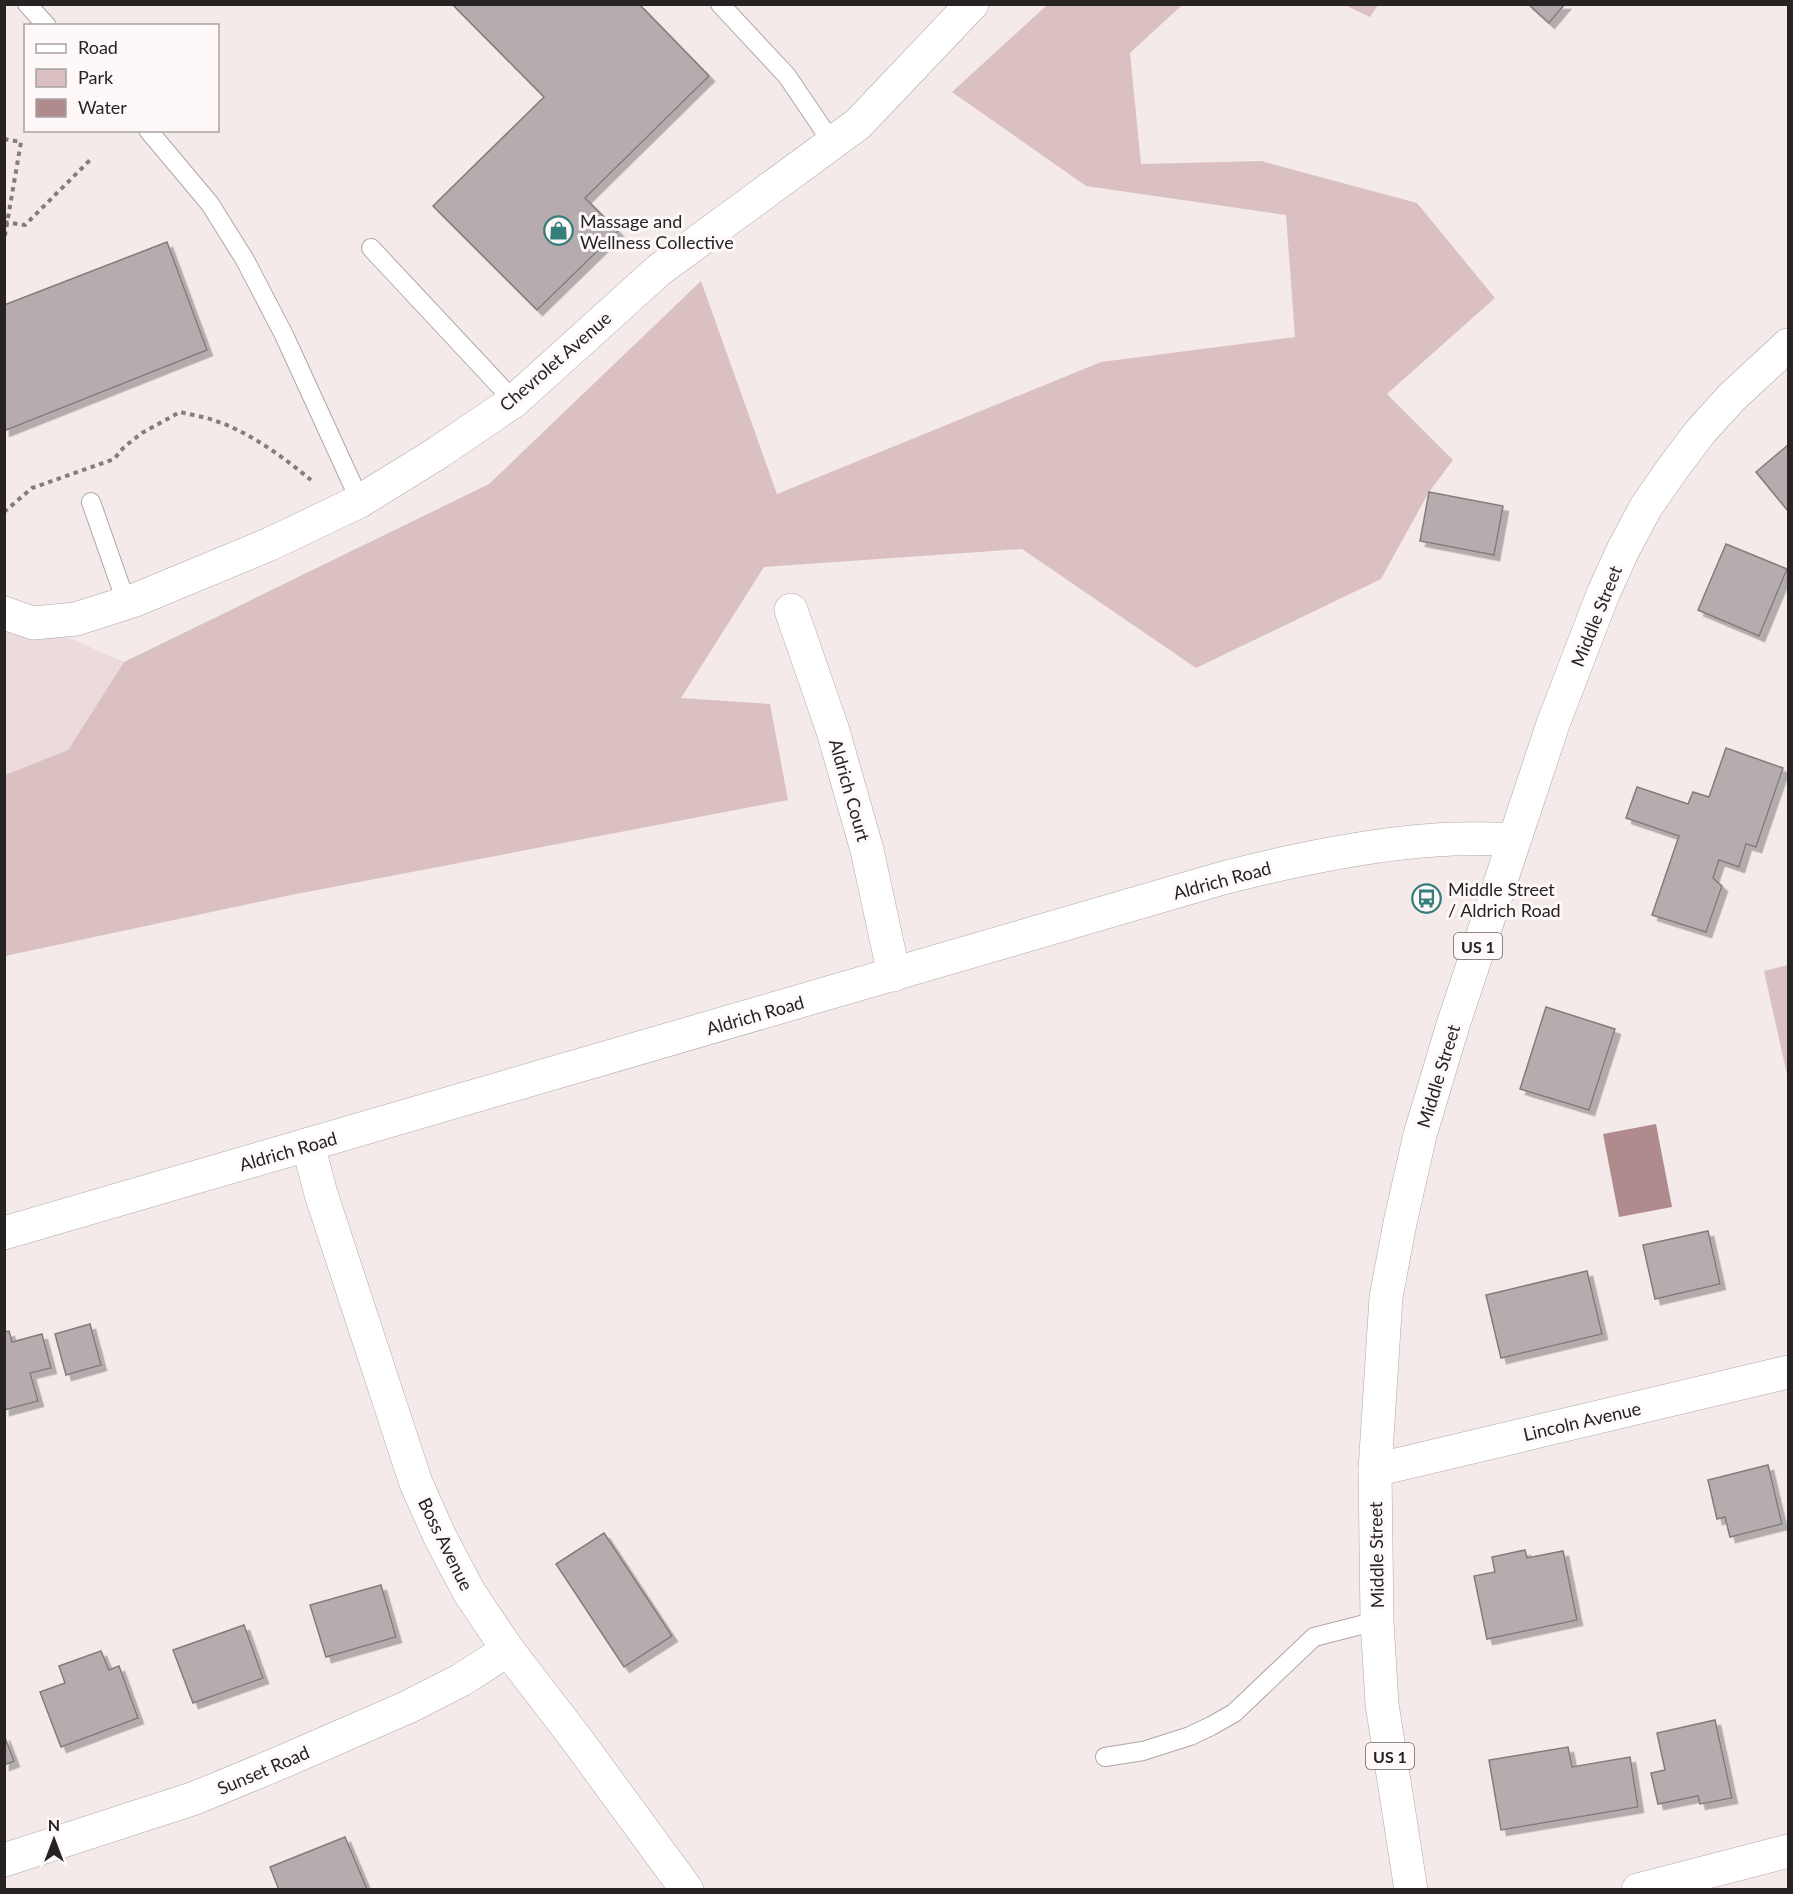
<svg xmlns="http://www.w3.org/2000/svg" width="1793" height="1894" font-family="Lato,sans-serif">
  <defs>
    <filter id="shadow"><feDropShadow dx="5.5" dy="5.5" stdDeviation="0" flood-color="#0004"/></filter>
  </defs>
  <rect width="100%" height="100%" fill="#f4eaea"/>
  <path fill="#eddadc" d="M5,610L124,662L68,750L5,775Z"/>
  <g fill="#dbc0c2">
    <path d="M1047,5H1182L1130,53L1141,164L1261,161L1417,203L1495,298L1387,394L1453,460L1429,492L1381,579L1196,668L1022,549L764,567L681,698L770,704L788,800L291,895L5,956V775L68,750L124,662L489,484L701,281L777,494L1101,362L1295,337L1286,215L1086,186L952,92Z"/>
    <path d="M1345,5H1378L1370,17Z"/>
    <path d="M1788,965V1079L1764,971Z"/>
  </g>
  <path fill="#b08b8d" d="M1656,1124L1672,1207L1619,1217L1603,1134Z"/>
  <g fill="#b6acad" stroke="#847b7c" stroke-width="1.5" filter="url(#shadow)">
    <path d="M452,4H639L709,76L585,198L618,231L537,310L433,206L544,97Z"/>
    <path d="M1528,4H1565L1549,23Z"/>
    <path d="M167,242L207,350L4,431V305Z"/>
    <path d="M1788,445V511L1756,472Z"/>
    <path d="M1429,492L1503,506L1494,555L1420,541Z"/>
    <path d="M1726,544L1787,569L1759,636L1698,610Z"/>
    <path d="M1726,748L1783,768L1756,847L1746,844L1739,867L1719,860L1713,878L1722,886L1706,932L1652,915L1679,836L1626,818L1637,787L1688,804L1693,792L1709,797Z"/>
    <path d="M1546,1007L1615,1029L1589,1110L1520,1089Z"/>
    <path d="M1708,1231L1720,1284L1655,1299L1643,1245Z"/>
    <path d="M1587,1271L1602,1334L1501,1358L1486,1295Z"/>
    <path d="M90,1324L101,1365L66,1375L55,1334Z"/>
    <path d="M9,1331L12,1342L42,1334L51,1368L30,1373L38,1401L4,1410V1332Z"/>
    <path d="M1768,1465L1782,1524L1730,1537L1725,1517L1717,1519L1708,1480Z"/>
    <path d="M604,1533L672,1636L624,1667L556,1564Z"/>
    <path d="M1525,1550L1527,1558L1563,1551L1577,1620L1487,1639L1474,1576L1495,1572L1492,1557Z"/>
    <path d="M381,1585L396,1637L326,1657L310,1605Z"/>
    <path d="M244,1625L263,1678L193,1703L173,1650Z"/>
    <path d="M101,1651L109,1670L119,1666L138,1718L61,1747L40,1692L65,1683L59,1666Z"/>
    <path d="M1715,1720L1732,1798L1700,1804L1698,1796L1658,1804L1651,1773L1665,1770L1657,1733Z"/>
    <path d="M4,1735L14,1761L4,1765Z"/>
    <path d="M1568,1747L1572,1767L1630,1757L1638,1807L1501,1830L1489,1760Z"/>
    <path d="M345,1837L367,1889L279,1890L270,1867Z"/>
  </g>
  <g fill="none" stroke-linecap="round" stroke-linejoin="round">
    <defs>
      <g id="service">
        <path d="M27,4L47,26"/>
        <path d="M720,4L787,76L833,144"/>
        <path d="M148,130L210,204L245,260L284,335L360,501"/>
        <path d="M371,248L514,401"/>
        <path d="M91,502L126,602"/>
        <path d="M1105,1757L1143,1751L1190,1736L1211,1726L1234,1713L1314,1637L1377,1621"/>
      </g>
      <g id="minor">
        <path d="M791,610L833,731L867,850L894,975"/>
        <path d="M4,613L33,623L76,619L135,600L270,544L360,501L439,452L514,401L659,270L858,124L972,4"/>
        <path d="M308,1145L321,1194L416,1483L440,1537L469,1592L508,1650L575,1737L687,1890"/>
        <path d="M4,1233L1223,878C1293,860 1363,845 1435,840C1461,838 1487,839 1513,839"/>
        <path d="M1375,1470L1788,1372"/>
        <path d="M4,1860L195,1798L282,1762L408,1707L461,1680L508,1650"/>
        <path d="M1638,1890L1788,1851"/>
      </g>
      <path id="primary" d="M1411,1890L1382,1704L1377,1621L1375,1470L1386,1297L1400,1223L1420,1135L1453,1025L1553,724L1603,594L1623,550L1646,507L1673,468L1701,431L1732,397L1788,345"/>
    </defs>
    <use href="#service" stroke="#b0a6a7" stroke-width="20"/>
    <use href="#minor" stroke="#b0a6a7" stroke-width="34"/>
    <use href="#primary" stroke="#b0a6a7" stroke-width="34"/>
    <g stroke="#837d7d" stroke-width="4" stroke-dasharray="4.5 4.5" stroke-linecap="butt">
      <path d="M4,139L21,142L4,241"/>
      <path d="M4,222L25,225L92,158"/>
      <path d="M4,512L32,488L114,459L124,447L142,433L180,412C192,415 205,417 216,421C251,433 283,457 311,480"/>
    </g>
    <use href="#service" stroke="#fff" stroke-width="18"/>
    <use href="#minor" stroke="#fff" stroke-width="33"/>
    <use href="#primary" stroke="#fff" stroke-width="33"/>
  </g>
  <defs>
    <symbol id="shop-ring" viewBox="-11 -11 22 22"><circle r="9.5" fill="#fef8f8" stroke="#357e7c" stroke-width="1.5"/><path d="M-5-2.5h2.3a2.7 3.5 0 0 1 5.4 0H5L5.5 6h-11ZM-1.5-2.5h3a1.5 2.3 0 0 0-3 0Z" fill="#357e7c"/></symbol>
    <symbol id="bus-ring" viewBox="-11 -11 22 22"><circle r="9.5" fill="#fef8f8" stroke="#357e7c" stroke-width="1.5"/><path d="M-5-6H5V4H4V6H2V4H-2V6H-4V4H-5ZM-3.5-4V0h7V-4ZM-3.5 1.2v1.5H-2V1.2ZM2 1.2v1.5H3.5V1.2Z" fill="#357e7c"/></symbol>
  </defs>
  <g fill-rule="evenodd">
    <use href="#shop-ring" x="542" y="214" width="33" height="33"/>
    <use href="#bus-ring" x="1410" y="882" width="33" height="33"/>
  </g>
  <g text-anchor="middle" dominant-baseline="central" stroke-width="6" stroke-linejoin="round" paint-order="stroke">
    <g fill="#fef8f8" stroke="#686363" stroke-width="1.5">
      <rect x="1454" y="933" width="48" height="26" rx="4.5"/>
      <rect x="1366" y="1743" width="48" height="26" rx="4.5"/>
    </g>
    <g font-size="16" font-weight="bold" fill="#272323">
      <text x="1478" y="946">US 1</text>
      <text x="1390" y="1756">US 1</text>
    </g>
    <g font-size="18" fill="#272323" stroke="#fef8f8" text-anchor="start">
      <text x="580" y="221">Massage and<tspan x="580" dy="21">Wellness Collective</tspan></text>
      <text x="1448" y="889">Middle Street<tspan x="1448" dy="21">/ Aldrich Road</tspan></text>
    </g>
    <g font-size="18" fill="#272323" stroke="#fef8f8">
      <text transform="translate(555 361) rotate(-41)">Chevrolet Avenue</text>
      <text transform="translate(1596 616) rotate(-68)">Middle Street</text>
      <text transform="translate(850 790) rotate(74)">Aldrich Court</text>
      <text transform="translate(1222 880) rotate(-15)">Aldrich Road</text>
      <text transform="translate(755 1015) rotate(-16)">Aldrich Road</text>
      <text transform="translate(1438 1076) rotate(-73)">Middle Street</text>
      <text transform="translate(288 1151) rotate(-16)">Aldrich Road</text>
      <text transform="translate(1582 1421) rotate(-13)">Lincoln Avenue</text>
      <text transform="translate(446 1544) rotate(64)">Boss Avenue</text>
      <text transform="translate(1376 1555) rotate(-91)">Middle Street</text>
      <text transform="translate(263 1770) rotate(-23)">Sunset Road</text>
    </g>
  </g>
  <rect width="1793" height="1894" fill="none" stroke="#272323" stroke-width="12"/>
  <rect x="24" y="24" width="195" height="108" fill="#fef8f8" stroke="#a8a3a3" stroke-width="1.5"/>
  <rect x="36" y="44" width="30" height="9" fill="#ffffff" stroke="#a8a3a3" stroke-width="1.5"/>
  <text x="78" y="54" font-size="18" fill="#272323">Road</text>
  <rect x="36" y="69" width="30" height="18" fill="#dbc0c2" stroke="#a8a3a3" stroke-width="1.5"/>
  <text x="78" y="84" font-size="18" fill="#272323">Park</text>
  <rect x="36" y="99" width="30" height="18" fill="#b08b8d" stroke="#a8a3a3" stroke-width="1.5"/>
  <text x="78" y="114" font-size="18" fill="#272323">Water</text>
  <g transform="translate(54 1840)" stroke="#fef8f8" stroke-width="4.5" paint-order="stroke">
  <path d="M0-4.5L10 22L0 15L-10 22Z" fill="#272323"/>
  <text y="-9" font-size="16" font-weight="bold" text-anchor="middle" fill="#272323">N</text>
  </g>
</svg>
